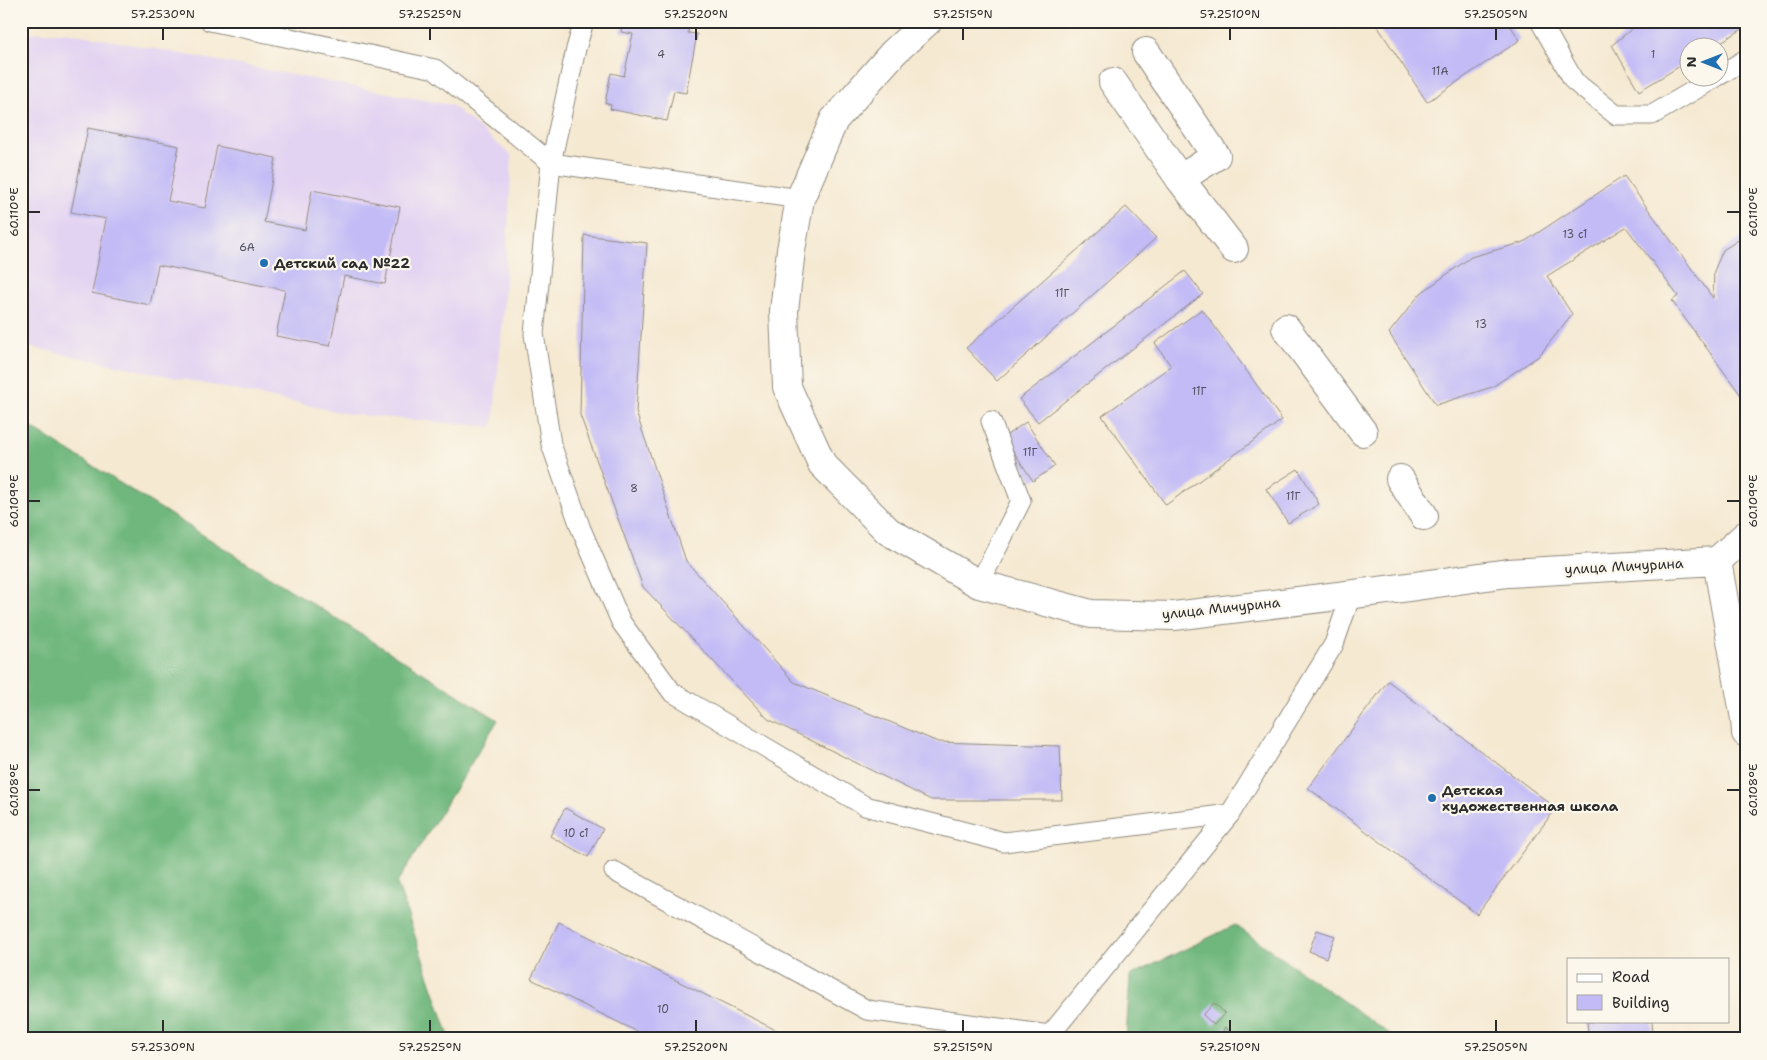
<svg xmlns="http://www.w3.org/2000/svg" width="1767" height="1060" font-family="'Shantell Sans',sans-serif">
  <rect width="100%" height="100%" fill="#fbf7ec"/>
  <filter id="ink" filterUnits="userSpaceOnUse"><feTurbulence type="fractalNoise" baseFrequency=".02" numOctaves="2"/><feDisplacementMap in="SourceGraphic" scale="10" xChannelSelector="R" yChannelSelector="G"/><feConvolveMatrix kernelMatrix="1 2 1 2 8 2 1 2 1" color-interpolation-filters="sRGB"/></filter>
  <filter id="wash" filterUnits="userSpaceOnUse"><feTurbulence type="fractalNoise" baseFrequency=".0096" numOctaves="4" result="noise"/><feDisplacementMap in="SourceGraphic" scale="20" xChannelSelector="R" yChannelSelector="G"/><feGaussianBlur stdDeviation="1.12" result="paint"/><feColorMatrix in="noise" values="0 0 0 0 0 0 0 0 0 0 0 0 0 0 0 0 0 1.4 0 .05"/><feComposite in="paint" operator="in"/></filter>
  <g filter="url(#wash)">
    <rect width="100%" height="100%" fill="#f5e9d2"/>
    <path fill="#e3d3f2" d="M66,32L451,105L512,156L503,316L493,427L349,414L21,345V33Z"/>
    <g fill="#70b77d" stroke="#4e7154">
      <path d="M21,421L498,720L397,883L450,1039H21Z"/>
      <path d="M1235,925L1397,1039H1126L1130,976Z"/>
    </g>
    <g id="blocks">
      <g fill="#c2bbf6">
        <path d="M623,21H690L688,33L697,34L686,93L674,91L667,121L610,109L611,105L605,103L611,73L624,76L633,34L621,32Z"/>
        <path d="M1374,21H1507L1520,40L1427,102Z"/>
        <path d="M1663,21H1746V27L1711,48H1690V60L1639,91L1612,45L1638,24L1647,29Z"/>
        <path d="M88,128L179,146L168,201L205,208L217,146L276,158L264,222L305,230L312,190L400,207L385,284L344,276L330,346L276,336L285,290L158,265L150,305L92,293L106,219L71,212Z"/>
        <path d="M1624,176L1713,298L1714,271L1723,250L1746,235V402L1672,301L1678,296L1626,227L1547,276L1572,314L1539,356L1492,387L1436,405L1389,333L1421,293L1471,257L1524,242Z"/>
        <path d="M1126,207L1156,238L997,381L966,348Z"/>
        <path d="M584,235L647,243L636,412L686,561L794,682L938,742L1060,746L1062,800H931L768,719L643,587L580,415Z"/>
        <path d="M1185,271L1203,294L1038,422L1019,399Z"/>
        <path d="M1202,309L1282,420L1166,505L1102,416L1171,366L1155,343Z"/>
        <path d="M1026,422L1055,466L1033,481L1004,437Z"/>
        <path d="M1298,469L1319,504L1288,523L1266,489Z"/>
        <path d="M1388,681L1556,808L1477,914L1308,788Z"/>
        <path d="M565,808L603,829L588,857L550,836Z"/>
        <path d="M559,922L794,1039H652L531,979Z"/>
        <path d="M1317,930L1335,936L1326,958L1309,951Z"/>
        <path d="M1214,1003L1225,1013L1214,1025L1203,1015Z"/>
        <path d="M1601,1021H1652L1653,1039H1589L1587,1022Z"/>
        <path d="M1225,1027L1238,1039H1219Z"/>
      </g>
    </g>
  </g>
  <g filter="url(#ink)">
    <use href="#blocks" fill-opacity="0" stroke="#908a7e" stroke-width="1"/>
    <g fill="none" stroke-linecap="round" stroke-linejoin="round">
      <defs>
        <g id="service">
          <path d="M210,21L435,69L551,163L800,199"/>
          <path d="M584,21L576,49L551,163L534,334L551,444L581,529L621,622L672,692L865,806L1004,842L1230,814L1334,644L1351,595"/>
          <path d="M1540,21L1574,81L1616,115H1652L1715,78"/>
          <path d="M1720,75L1746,59"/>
          <path d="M979,584L1021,501L991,421"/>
          <path d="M614,871L867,1010L1050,1035L1230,814"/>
        </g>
        <g id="pedestrian">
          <path d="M1113,82L1180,179L1216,156L1146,52"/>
          <path d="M1180,179L1234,249"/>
          <path d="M1286,328L1363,432"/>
          <path d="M1400,479L1424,516"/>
        </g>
        <path id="minor" d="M1717,561L1746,535"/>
        <path id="tertiary" d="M928,21L894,52L834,120L800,199L791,250L784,311L787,387L822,464L888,531L979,584L1091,614L1174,616L1387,590L1508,573L1717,561L1745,719L1746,733"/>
      </defs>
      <use href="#service" stroke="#908a7e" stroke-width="21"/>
      <use href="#pedestrian" stroke="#908a7e" stroke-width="30"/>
      <use href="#minor" stroke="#908a7e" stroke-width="30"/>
      <use href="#tertiary" stroke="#908a7e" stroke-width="30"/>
      <use href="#service" stroke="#fff" stroke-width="19"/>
      <use href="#pedestrian" stroke="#fff" stroke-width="28"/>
      <use href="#minor" stroke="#fff" stroke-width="28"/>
      <use href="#tertiary" stroke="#fff" stroke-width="28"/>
    </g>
  </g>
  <path fill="none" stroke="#2b2b2b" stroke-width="2" d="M163,28V40M430,28V40M696,28V40M963,28V40M1230,28V40M1496,28V40M28,212H40M1727,212H1740M28,501H40M1727,501H1740M28,790H40M1727,790H1740M163,1020V1032M430,1020V1032M696,1020V1032M963,1020V1032M1230,1020V1032M1496,1020V1032"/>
  <g fill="#1f6fb2" stroke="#fbf7ec" stroke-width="2">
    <circle cx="264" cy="263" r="5"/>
    <circle cx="1432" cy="798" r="5"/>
  </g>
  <g text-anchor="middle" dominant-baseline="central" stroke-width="4.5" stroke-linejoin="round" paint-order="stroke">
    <g font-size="11" fill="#514f5e">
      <text x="661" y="54">4</text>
      <text x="1653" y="54">1</text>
      <text x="1440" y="71">11А</text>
      <text x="1575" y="234">13 с1</text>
      <text x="247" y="247">6А</text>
      <text x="1062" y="293">11Г</text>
      <text x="1481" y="324">13</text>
      <text x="1199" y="391">11Г</text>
      <text x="1030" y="452">11Г</text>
      <text x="634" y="488">8</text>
      <text x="1293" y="496">11Г</text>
      <text x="576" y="833">10 с1</text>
      <text x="663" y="1009">10</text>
    </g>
    <g font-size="14" font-weight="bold" fill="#2b2b2b" stroke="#fbf7ec" text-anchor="start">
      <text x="274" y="263">Детский сад №22</text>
      <text x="1442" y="790">Детская<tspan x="1442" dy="16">художественная школа</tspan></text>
    </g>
    <g font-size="14" fill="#2b2b2b" stroke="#fbf7ec">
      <text transform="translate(1624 566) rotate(-3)">улица Мичурина</text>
      <text transform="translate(1221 608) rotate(-6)">улица Мичурина</text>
    </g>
  </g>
  <rect width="1767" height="1060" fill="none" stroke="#fbf7ec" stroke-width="55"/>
  <rect x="1567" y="958" width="162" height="65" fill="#fbf7ec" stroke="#a8a59f"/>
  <rect x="1577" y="974" width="25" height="8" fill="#ffffff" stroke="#a8a59f"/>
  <text x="1612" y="982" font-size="15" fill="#2b2b2b">Road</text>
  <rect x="1577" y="995" width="25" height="15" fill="#c2bbf6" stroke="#a8a59f"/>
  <text x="1612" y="1008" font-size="15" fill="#2b2b2b">Building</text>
  <g transform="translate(1704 62) rotate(270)"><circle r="24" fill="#fbf7ec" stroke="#a8a59f"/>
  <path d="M0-4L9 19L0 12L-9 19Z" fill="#1f6fb2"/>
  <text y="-8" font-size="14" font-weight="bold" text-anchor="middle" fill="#2b2b2b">N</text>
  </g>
  <rect x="28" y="28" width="1712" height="1004" fill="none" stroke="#2b2b2b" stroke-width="2"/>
  <g font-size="12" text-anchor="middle" fill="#2b2b2b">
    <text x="163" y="18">57.2530°N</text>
    <text x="430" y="18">57.2525°N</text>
    <text x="696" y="18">57.2520°N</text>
    <text x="963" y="18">57.2515°N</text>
    <text x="1230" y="18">57.2510°N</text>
    <text x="1496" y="18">57.2505°N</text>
    <text transform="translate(1753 212) rotate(-90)" y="4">60.110°E</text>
    <text transform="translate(14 212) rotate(-90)" y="4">60.110°E</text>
    <text transform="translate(1753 501) rotate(-90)" y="4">60.109°E</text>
    <text transform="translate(14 501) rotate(-90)" y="4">60.109°E</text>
    <text transform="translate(1753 790) rotate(-90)" y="4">60.108°E</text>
    <text transform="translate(14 790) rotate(-90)" y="4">60.108°E</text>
    <text x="163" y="1051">57.2530°N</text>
    <text x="430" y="1051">57.2525°N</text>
    <text x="696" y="1051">57.2520°N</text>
    <text x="963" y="1051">57.2515°N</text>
    <text x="1230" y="1051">57.2510°N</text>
    <text x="1496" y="1051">57.2505°N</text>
  </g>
</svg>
